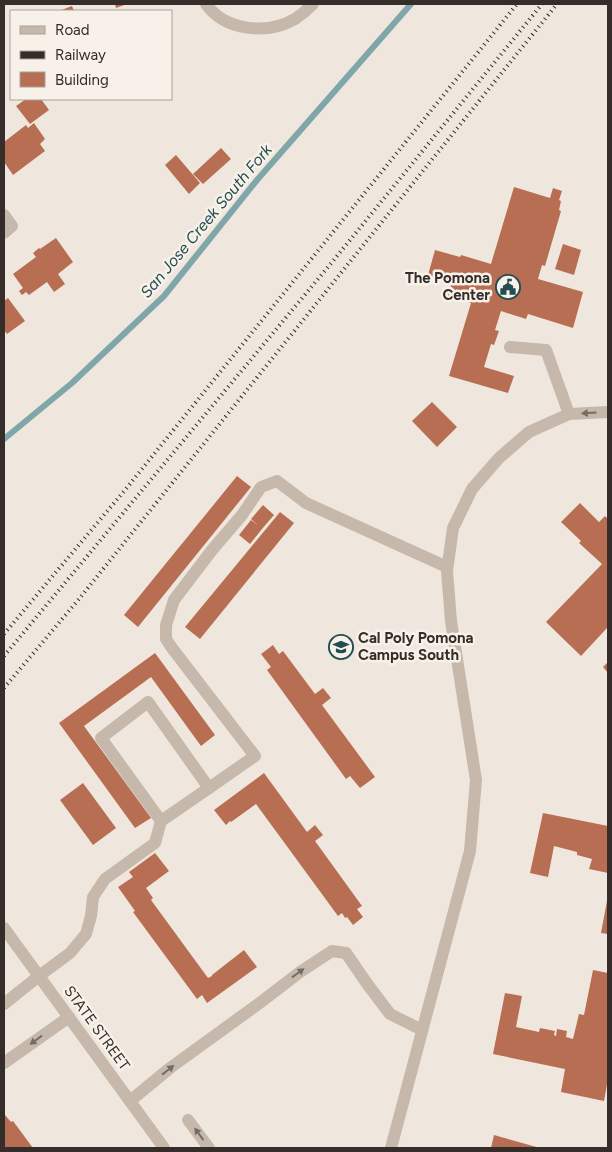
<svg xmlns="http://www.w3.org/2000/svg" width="612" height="1152" font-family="Figtree,sans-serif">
  <rect width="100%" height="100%" fill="#efe7dd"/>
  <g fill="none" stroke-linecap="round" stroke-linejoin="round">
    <path stroke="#7fa6a9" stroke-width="6" d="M4,439L72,383L164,296L257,180L411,4"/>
  </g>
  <g fill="#b86e52">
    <path d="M115,4H127L116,8Z"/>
    <path d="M72,6L74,11H59Z"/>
    <path d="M26,99H41L49,110L30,124L16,106Z"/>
    <path d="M34,123L45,139L40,144L45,151L13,175L4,162V142L26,125L28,128Z"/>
    <path d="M221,148L231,159L203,184L193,174Z"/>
    <path d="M176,155L200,183L189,194L165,165Z"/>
    <path d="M514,187L550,198L553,188L562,191L559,200L561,201L559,210L561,211L545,266L542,265L538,279L583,292L573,328L528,314L526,319L501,311L495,330L499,331L494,345L491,344L484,367L514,376L508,393L449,376L471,303L448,296L452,282L428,275L435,250L460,257L461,255L491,264Z"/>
    <path d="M56,238L73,262L58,274L65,284L54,292L47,282L29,295L26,292L22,295L19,291L23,288L13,274L36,257L33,253L39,248L40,249Z"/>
    <path d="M563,244L581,250L574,275L555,269Z"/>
    <path d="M8,298L25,321L7,334L4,330V301Z"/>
    <path d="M432,402L457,427L437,447L412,421Z"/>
    <path d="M237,476L251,487L138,627L124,615Z"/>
    <path d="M580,503L599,522L605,516L608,519V630L607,628L581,656L546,622L602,564L579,543L581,541L561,522Z"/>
    <path d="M263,505L274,515L262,529L250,544L239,535L251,520L258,525L251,519Z"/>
    <path d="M280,512L294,523L200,639L185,627Z"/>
    <path d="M273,645L279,654L283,651L315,694L323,688L331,698L322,705L375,777L360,788L350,776L346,779L267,670L271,667L261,654Z"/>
    <path d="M155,653L215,735L201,746L151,677L84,726L151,818L135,828L59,723Z"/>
    <path d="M608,662V673L603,667Z"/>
    <path d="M264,773L307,832L315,825L323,835L315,841L362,906L357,909L363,917L353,925L347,917L345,918L342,913L338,916L256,804L231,822L230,821L226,825L214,810Z"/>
    <path d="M83,783L116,828L93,845L60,800Z"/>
    <path d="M543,813L608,826V873L589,869L592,859L577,855V852L554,846L548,877L530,873Z"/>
    <path d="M155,853L169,871L146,888L153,898L151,900L208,978L212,976V975L244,950L257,967L207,1003L202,995L197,999L133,912L135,911L118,887L133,877L129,872Z"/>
    <path d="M607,901H608V934L601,933Z"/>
    <path d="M593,970L608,973V1079L604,1101L561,1092L565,1069L493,1054L505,993L522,996L516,1027L539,1032L540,1028L555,1031L554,1035L556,1036L557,1029L567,1031L566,1037L573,1039L579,1014L584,1015Z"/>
    <path d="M5,1115L11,1122L13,1121L33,1148H6L4,1145V1116Z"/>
    <path d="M494,1135L540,1148H491Z"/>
  </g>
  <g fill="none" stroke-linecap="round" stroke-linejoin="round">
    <g stroke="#c6b8aa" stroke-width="12">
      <path d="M206,4C225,31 267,35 295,19C301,15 308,9 313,4"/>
      <path d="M4,215L12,226L4,233"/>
      <path d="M510,347L546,350L569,414"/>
      <path d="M209,788L255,756L172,648L166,639V625L174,600L212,550L242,515L261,487L277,481L306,503L447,567"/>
      <path d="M4,928L164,1148"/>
      <path d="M4,1004L39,976L70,953L86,934L91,916L93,897L105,879L155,843L161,821L209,788L148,702L101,738L161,821"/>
      <path d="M4,1063L69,1017"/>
      <path d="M130,1101L170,1068L261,1002L300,972L332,951L346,953L368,985L390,1014L422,1030"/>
      <path d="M188,1120L209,1148"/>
      <path d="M391,1148L470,851L476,780L451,621L447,571L453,528L472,489L499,458L529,432L569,414L608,412"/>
    </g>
    <g stroke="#342d29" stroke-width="4" stroke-dasharray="1 4" stroke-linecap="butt">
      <path d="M4,634L125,490L517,4"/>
      <path d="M4,656L333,261L542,4"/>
      <path d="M4,688L79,599L557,4"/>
    </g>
  </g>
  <defs><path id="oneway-solid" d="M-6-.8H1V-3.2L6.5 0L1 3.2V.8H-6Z" transform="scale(1.25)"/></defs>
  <g fill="#766c63">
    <use href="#oneway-solid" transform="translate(589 413) rotate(176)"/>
    <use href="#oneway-solid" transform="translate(298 973) rotate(-36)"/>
    <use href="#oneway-solid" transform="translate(36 1040) rotate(144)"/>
    <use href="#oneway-solid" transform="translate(168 1070) rotate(-38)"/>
    <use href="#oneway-solid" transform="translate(199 1134) rotate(-126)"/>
  </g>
  <defs>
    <symbol id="civic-ring" viewBox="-11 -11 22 22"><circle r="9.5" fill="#f7f1e9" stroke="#234d51" stroke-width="1.5"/><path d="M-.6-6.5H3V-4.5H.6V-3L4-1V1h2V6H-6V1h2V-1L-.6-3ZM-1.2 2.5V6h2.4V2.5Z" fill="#234d51"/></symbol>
    <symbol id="university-ring" viewBox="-11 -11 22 22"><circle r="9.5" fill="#f7f1e9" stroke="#234d51" stroke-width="1.5"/><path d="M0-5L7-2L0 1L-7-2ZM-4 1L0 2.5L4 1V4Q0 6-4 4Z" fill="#234d51"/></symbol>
  </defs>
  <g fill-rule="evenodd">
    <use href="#civic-ring" x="494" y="273" width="28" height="28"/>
    <use href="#university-ring" x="327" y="633" width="28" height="28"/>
  </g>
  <g text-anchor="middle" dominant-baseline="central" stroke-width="5" stroke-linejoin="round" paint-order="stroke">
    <g font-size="15" font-weight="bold" fill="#342d29" stroke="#f7f1e9" text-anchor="end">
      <text x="490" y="278">The Pomona<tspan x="490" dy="17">Center</tspan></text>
      <text x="358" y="638" text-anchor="start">Cal Poly Pomona<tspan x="358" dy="17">Campus South</tspan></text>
    </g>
    <g font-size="15" fill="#342d29" stroke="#f7f1e9">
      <text transform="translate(97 1028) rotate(54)">STATE STREET</text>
    </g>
    <g font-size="16" font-style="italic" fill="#234d51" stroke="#f7f1e9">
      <text transform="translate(206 221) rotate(-50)">San Jose Creek South Fork</text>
    </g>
  </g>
  <rect width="612" height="1152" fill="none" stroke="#342d29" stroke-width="10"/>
  <rect x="10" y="10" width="162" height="90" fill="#f7f1e9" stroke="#a9a39c"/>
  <rect x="20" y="26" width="25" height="8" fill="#c6b8aa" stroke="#a9a39c"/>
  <text x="55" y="35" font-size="15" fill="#342d29">Road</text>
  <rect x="20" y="51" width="25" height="8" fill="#342d29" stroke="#a9a39c"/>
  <text x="55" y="60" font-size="15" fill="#342d29">Railway</text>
  <rect x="20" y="72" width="25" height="15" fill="#b86e52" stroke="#a9a39c"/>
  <text x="55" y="85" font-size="15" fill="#342d29">Building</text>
</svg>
